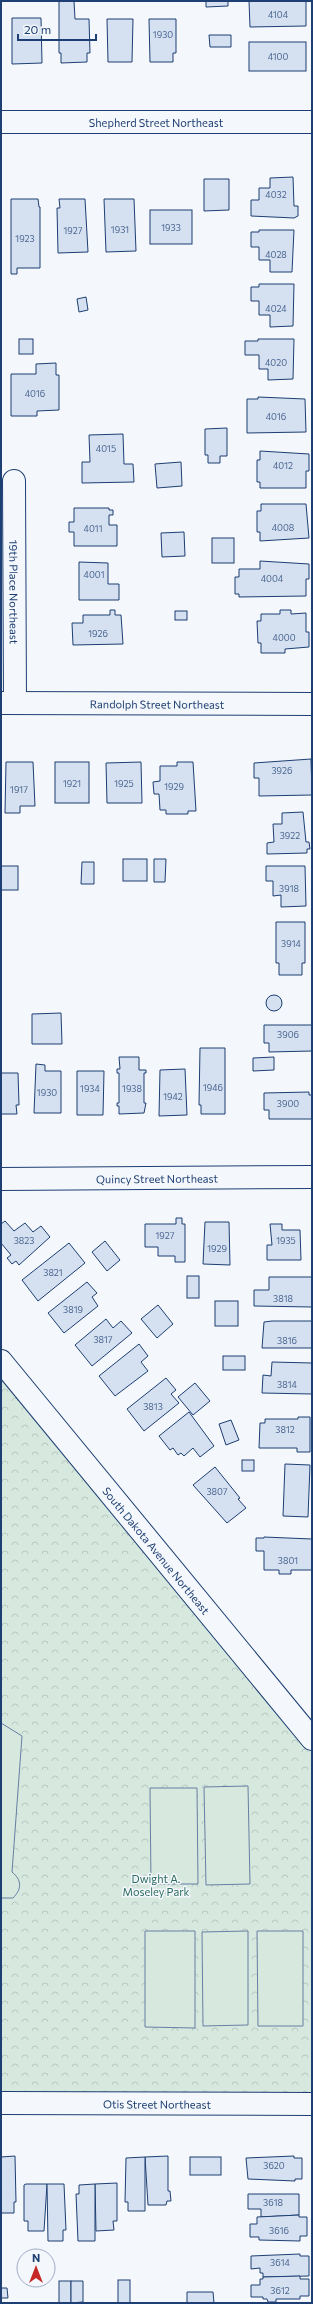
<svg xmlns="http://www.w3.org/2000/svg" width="313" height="2304" font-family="Commissioner,sans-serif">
  <defs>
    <pattern id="park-crowns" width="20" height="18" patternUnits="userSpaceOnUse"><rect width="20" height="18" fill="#d7e8df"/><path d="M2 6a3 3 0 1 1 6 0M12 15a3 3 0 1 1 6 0" fill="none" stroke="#b8c8c3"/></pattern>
  </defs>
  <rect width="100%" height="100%" fill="#f4f7fb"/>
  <path fill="url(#park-crowns)" stroke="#687fa3" d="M1,1360L312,1739V2104L1,2103Z"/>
  <g fill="#d7e8df" stroke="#687fa3">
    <path d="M1,1723L22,1736L12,1872C22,1880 22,1889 13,1898H1Z"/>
    <path d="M248,1786L250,1884L206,1885L204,1787Z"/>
    <path d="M150,1788H197L198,1884H151Z"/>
    <path d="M145,1931H195V2028L145,2027Z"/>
    <path d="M248,1931V2025L203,2026L202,1932Z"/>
    <path d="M257,1931H303V2026H258Z"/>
  </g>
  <g fill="#d5e0f0" stroke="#1d3f73">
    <path d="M59,1H74L75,19H89L90,53H87V62L61,63V53H59Z"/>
    <path d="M206,1H228V6L206,7Z"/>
    <path d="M249,1H306V26L250,27Z"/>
    <path d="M12,18H41L42,63L12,64Z"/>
    <path d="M107,19H133L132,62H108Z"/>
    <path d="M149,19H176V53H173V62H150Z"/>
    <path d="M209,35H231V47H210Z"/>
    <rect x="249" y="42" width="57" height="29"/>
    <path d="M293,177L294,206H298V216L294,218L251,216V200H259V188H270V178Z"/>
    <path d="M204,179H229V210L204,211Z"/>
    <path d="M11,199H38L39,207H40V268H17V274H11Z"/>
    <path d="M59,199H85L88,252L58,253L57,208H60Z"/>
    <path d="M104,199H134L136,251L106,252Z"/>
    <rect x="150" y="210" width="42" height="34"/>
    <path d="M259,230H294L292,272H270V260H259V247H251V232H259Z"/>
    <path d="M259,284H294L293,326L270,327V315H259V301H251V287H259Z"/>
    <path d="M86,297L88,310L79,312L77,299Z"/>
    <rect x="19" y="339" width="14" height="15"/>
    <path d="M258,339H294L293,379L268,380V369H259V355H245V341H258Z"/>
    <path d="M56,363V375H59V410L37,411V416H11V374H36V364Z"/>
    <path d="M258,397L305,399L306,432L247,433V399H258Z"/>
    <path d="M227,428V456H220V463H208V455H205V429Z"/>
    <path d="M123,434L124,464H133L134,482L82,483V462H90L89,435Z"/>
    <path d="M260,451L309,454V471H306V488H260V482H257V460H260Z"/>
    <path d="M181,462L182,486L157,488L155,464Z"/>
    <path d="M261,504H306L309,538L260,541V532H257V511H261Z"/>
    <path d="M74,508H109V510H113V515H109V525H117V546H74V532H69V522H74Z"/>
    <path d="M184,532L185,556L162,557L161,533Z"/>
    <rect x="212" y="538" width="22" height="25"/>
    <path d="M260,561L309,564V579H306V596L239,597V594H235V577H239V569H260Z"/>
    <path d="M79,562L108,563V584H119V600H79Z"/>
    <path d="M110,610H115V615H121L123,644L73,645L72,623H83V615H110Z"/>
    <path d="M280,610H291V614L306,613V632H309V647L285,649V653H261V643H258L257,621H261V614H280Z"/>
    <rect x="175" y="611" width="12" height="9"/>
    <path d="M311,759L312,795L259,796V778H254V763Z"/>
    <path d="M6,762H33L35,806H20V813H5Z"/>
    <rect x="55" y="762" width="34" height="41"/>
    <path d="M141,762L142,803H107L106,763Z"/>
    <path d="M177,762H193L196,811H188V814H166V810H160L159,794H154L153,782L160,781V766H177Z"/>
    <path d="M303,812L306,842H309L310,849H307V853L267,854V843L274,842L273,824H282V813Z"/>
    <rect x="123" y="859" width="24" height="22"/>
    <path d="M154,859H166L165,882H154Z"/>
    <path d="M82,862H94V884H81Z"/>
    <rect x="1" y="866" width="17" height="24"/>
    <path d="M266,866H305L306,906L281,907V895L273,896V881H266Z"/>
    <path d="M276,922H305V963H302V975H279V963H276Z"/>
    <circle cx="274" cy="1003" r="8"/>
    <path d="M61,1013L62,1044H32V1014Z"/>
    <path d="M264,1025H312V1051L269,1052V1043H264Z"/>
    <path d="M200,1048H225V1114H201V1105H199Z"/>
    <path d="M119,1057H139V1070H146V1073H144V1103H146L144,1113L119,1114V1106H117V1103H119V1073H117V1069H120Z"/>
    <path d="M274,1057V1070L253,1071V1058Z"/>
    <path d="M36,1064L45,1065V1071H61V1113H34Z"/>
    <path d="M185,1069L187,1115L159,1116L160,1070Z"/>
    <path d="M77,1071H104L103,1115H77Z"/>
    <path d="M1,1073H18L19,1105H16L17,1114H1Z"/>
    <path d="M309,1092V1095H312V1119H269V1110H264V1093Z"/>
    <path d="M176,1218H182V1224H185V1262H175V1256H158V1247H145V1224H176Z"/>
    <path d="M5,1221L14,1231L25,1223L33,1232L41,1226L50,1237L19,1265L16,1261L12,1264L7,1258L11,1255L1,1243V1224Z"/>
    <path d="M205,1222H229L230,1265L203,1264Z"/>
    <path d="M270,1224H282V1230H300L301,1260H267V1245H272Z"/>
    <path d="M105,1241L120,1260L107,1271L92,1252Z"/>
    <path d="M69,1243L85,1263L38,1301L22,1280Z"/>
    <rect x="187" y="1276" width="12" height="22"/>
    <path d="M269,1277H312V1307L254,1306V1290H269Z"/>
    <path d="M87,1282L97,1293L92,1297L98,1306L64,1333L48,1313Z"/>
    <rect x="215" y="1301" width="23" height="25"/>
    <path d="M158,1305L173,1324L157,1338L141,1319Z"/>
    <path d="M106,1319L113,1328L121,1321L132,1333L92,1366L75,1345Z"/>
    <path d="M272,1321H312V1348H262L264,1322Z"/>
    <path d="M139,1344L148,1356L141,1362L148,1371L115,1396L99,1376Z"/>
    <rect x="223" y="1356" width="22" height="14"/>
    <path d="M272,1362L312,1363V1394L262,1393L263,1375L271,1376Z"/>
    <path d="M166,1378L176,1390L171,1394L179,1403L144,1431L127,1409Z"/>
    <path d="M195,1383L210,1401L193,1415L178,1397Z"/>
    <path d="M189,1412L214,1446L200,1457L193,1448L184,1456L181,1453L178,1455L173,1448L170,1450L159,1436Z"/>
    <path d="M298,1417H310V1452H297V1448H259L260,1423H265V1419H298Z"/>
    <path d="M231,1420L239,1440L226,1445L219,1424Z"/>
    <rect x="242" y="1460" width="12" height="11"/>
    <path d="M285,1464L310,1465L308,1517L283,1516Z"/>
    <path d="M215,1467L240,1498L238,1499L246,1508L227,1523L193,1485Z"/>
    <path d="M264,1537L312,1539V1570H291V1574H279V1570H264V1551H256V1538H264Z"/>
    <path d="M15,2156L16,2202H14V2213H1V2157Z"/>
    <path d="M168,2156V2191H170L171,2201H167L166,2205H148L145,2157Z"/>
    <path d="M294,2156V2158H302V2179H295V2181L248,2179L246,2158Z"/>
    <path d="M145,2157V2211H128V2202H125L126,2158Z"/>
    <rect x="190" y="2157" width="31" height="18"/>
    <path d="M117,2183V2221H113L114,2230L96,2231L95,2184Z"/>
    <path d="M26,2184H47L44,2231H28V2221H24V2185Z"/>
    <path d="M47,2184H64L66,2230H63V2241H48Z"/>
    <path d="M95,2184V2241H78L76,2194H79V2185Z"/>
    <path d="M248,2194H299V2215L261,2217V2209H248Z"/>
    <path d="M299,2215V2217H307V2236H300V2241L259,2240V2237H250V2224H257V2217Z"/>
    <path d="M300,2254V2256H309V2276L263,2277V2273H260V2268L251,2269V2256Z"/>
    <path d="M300,2276V2279H309V2296H300V2299H276V2302H268L267,2299H263V2297H251V2285H260V2279H263V2277Z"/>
    <rect x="118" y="2280" width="12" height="23"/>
    <rect x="59" y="2281" width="12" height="22"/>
    <path d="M71,2281H83V2302L71,2303Z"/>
    <path d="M1,2288H7L8,2298H1Z"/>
    <path d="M187,2292H213L214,2303H187Z"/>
  </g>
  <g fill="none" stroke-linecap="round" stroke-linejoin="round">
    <defs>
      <g id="minor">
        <path id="s1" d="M1,122H312"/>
        <path id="s2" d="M14,481L15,703"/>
        <path id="s3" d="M1,703L312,704"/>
        <path id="s4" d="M1,1179L312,1177"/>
        <path id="s5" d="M1,2103L312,2104"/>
      </g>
      <g id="primary">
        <path id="s6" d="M1,1361L312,1739"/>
      </g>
    </defs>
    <use href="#minor" stroke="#1d3f73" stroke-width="24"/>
    <use href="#primary" stroke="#1d3f73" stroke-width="24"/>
    <use href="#minor" stroke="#f4f7fb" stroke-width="22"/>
    <use href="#primary" stroke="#f4f7fb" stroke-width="22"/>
  </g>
  <g text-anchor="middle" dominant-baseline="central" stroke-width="3" stroke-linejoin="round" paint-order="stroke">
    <g font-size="9" fill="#4b6792">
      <text x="278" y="14">4104</text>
      <text x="163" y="34">1930</text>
      <text x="278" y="56">4100</text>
      <text x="276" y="194">4032</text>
      <text x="171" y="227">1933</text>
      <text x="120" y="229">1931</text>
      <text x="73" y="230">1927</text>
      <text x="25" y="238">1923</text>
      <text x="276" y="254">4028</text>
      <text x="276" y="308">4024</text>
      <text x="276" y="362">4020</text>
      <text x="35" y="393">4016</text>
      <text x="276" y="416">4016</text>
      <text x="106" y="448">4015</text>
      <text x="283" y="465">4012</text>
      <text x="283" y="527">4008</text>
      <text x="93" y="528">4011</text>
      <text x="94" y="574">4001</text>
      <text x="272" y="578">4004</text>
      <text x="98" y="633">1926</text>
      <text x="284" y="637">4000</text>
      <text x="282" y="770">3926</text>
      <text x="72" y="783">1921</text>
      <text x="124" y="783">1925</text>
      <text x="174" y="786">1929</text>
      <text x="19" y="789">1917</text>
      <text x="290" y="835">3922</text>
      <text x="289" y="888">3918</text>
      <text x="291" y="943">3914</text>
      <text x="288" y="1034">3906</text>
      <text x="213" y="1087">1946</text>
      <text x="90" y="1088">1934</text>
      <text x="132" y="1088">1938</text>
      <text x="47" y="1092">1930</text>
      <text x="173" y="1096">1942</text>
      <text x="288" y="1103">3900</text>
      <text x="165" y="1235">1927</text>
      <text x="24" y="1240">3823</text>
      <text x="286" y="1240">1935</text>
      <text x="217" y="1248">1929</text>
      <text x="53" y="1272">3821</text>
      <text x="283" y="1298">3818</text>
      <text x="73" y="1309">3819</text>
      <text x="103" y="1339">3817</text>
      <text x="287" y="1340">3816</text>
      <text x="287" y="1384">3814</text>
      <text x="153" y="1406">3813</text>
      <text x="285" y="1429">3812</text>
      <text x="217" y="1491">3807</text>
      <text x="288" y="1560">3801</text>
      <text x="274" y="2165">3620</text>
      <text x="273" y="2202">3618</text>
      <text x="279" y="2230">3616</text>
      <text x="280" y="2262">3614</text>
      <text x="280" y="2290">3612</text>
    </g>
    <g font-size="11" fill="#1d3f73" stroke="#f4f7fb">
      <text stroke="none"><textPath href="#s1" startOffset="155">Shepherd Street Northeast</textPath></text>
      <text stroke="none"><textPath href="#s2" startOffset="111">19th Place Northeast</textPath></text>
      <text stroke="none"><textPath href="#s3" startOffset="156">Randolph Street Northeast</textPath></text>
      <text stroke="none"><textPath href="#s4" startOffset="156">Quincy Street Northeast</textPath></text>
      <text stroke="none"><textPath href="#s6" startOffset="245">South Dakota Avenue Northeast</textPath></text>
      <text stroke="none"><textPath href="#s5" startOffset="156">Otis Street Northeast</textPath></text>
    </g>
    <g font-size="11" fill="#2c6c60" stroke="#f4f7fb">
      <text x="156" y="1878">Dwight A.<tspan x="156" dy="13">Moseley Park</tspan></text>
    </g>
  </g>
  <rect width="313" height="2304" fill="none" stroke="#1d3f73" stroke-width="4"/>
  <g transform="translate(36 2268)"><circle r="19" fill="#f4f7fb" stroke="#9eadc5"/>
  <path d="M0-3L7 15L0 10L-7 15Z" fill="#c62828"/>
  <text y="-6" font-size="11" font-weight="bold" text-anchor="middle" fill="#1d3f73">N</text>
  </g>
  <path d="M18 34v6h78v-6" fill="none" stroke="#1d3f73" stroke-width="2"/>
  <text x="24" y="34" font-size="12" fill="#1d3f73" stroke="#f4f7fb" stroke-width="3" paint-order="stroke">20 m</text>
</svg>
